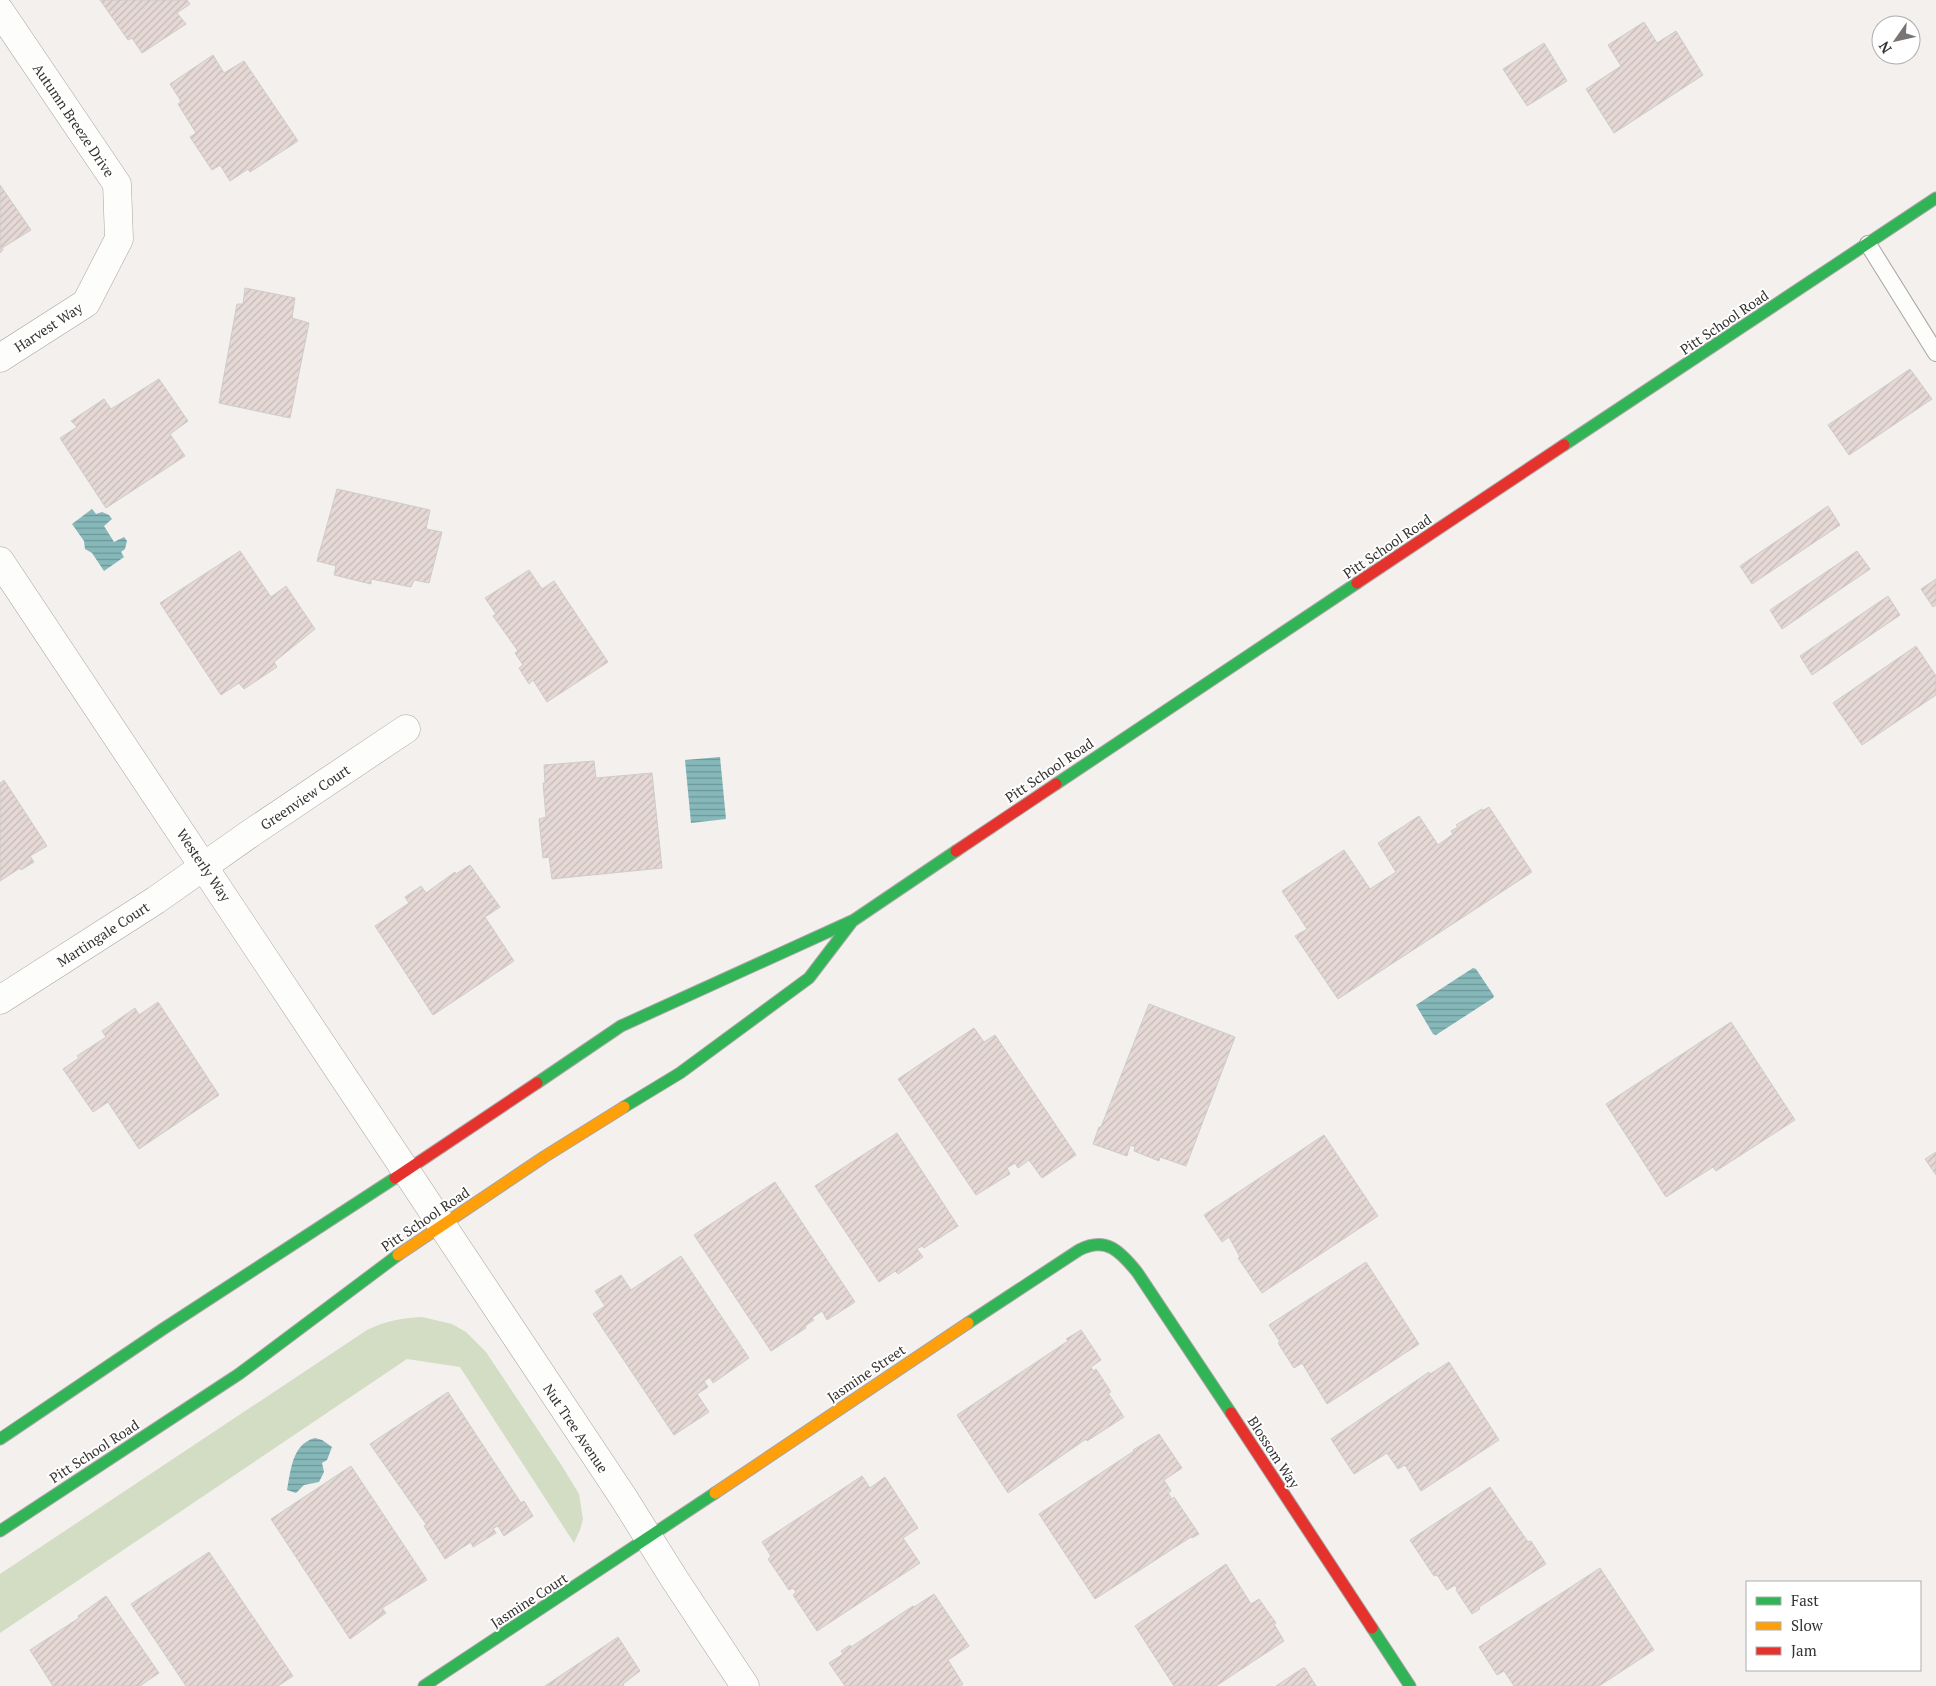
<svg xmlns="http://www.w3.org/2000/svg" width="1936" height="1686" font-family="'PT Serif',serif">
  <defs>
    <pattern id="water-rules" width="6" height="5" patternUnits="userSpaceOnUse" patternTransform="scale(1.25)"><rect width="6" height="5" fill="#86b8ba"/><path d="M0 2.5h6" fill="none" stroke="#6e9698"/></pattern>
    <pattern id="building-hatch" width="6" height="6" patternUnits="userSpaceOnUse" patternTransform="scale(1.25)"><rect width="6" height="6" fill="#e5d8d5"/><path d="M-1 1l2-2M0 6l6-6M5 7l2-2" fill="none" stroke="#c5bab7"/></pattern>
  </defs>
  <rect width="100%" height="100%" fill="#f3f0ee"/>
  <path fill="#d3ddc3" d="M422,1317L452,1324L466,1332L486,1352L562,1466L579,1494L583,1519L580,1530L574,1543L460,1367L407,1359L0,1633V1574L367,1330C385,1321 402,1318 422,1317Z"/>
  <g fill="url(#water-rules)">
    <path d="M92,509L96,514L102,512L109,515L112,519L104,526L114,542L124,537L127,541L125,549L121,552L124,557L104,571L92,553L85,549L84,541L72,524Z"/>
    <path d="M720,757L726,819L691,823L685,760Z"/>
    <path d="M1473,968L1476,969L1494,996L1493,998L1436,1035L1433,1034L1416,1005Z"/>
    <path d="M315,1438L322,1440L332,1447L327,1460L322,1463L324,1472L319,1482L304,1485L296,1493L287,1490C291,1470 292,1444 315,1438Z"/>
  </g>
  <g fill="url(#building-hatch)" stroke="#cecccb">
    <path d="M100,0H187L190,4L177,13L186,24L142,53L132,38L128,40Z"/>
    <path d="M1644,22L1657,43L1676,31L1703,75L1614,133L1586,89L1621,66L1608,45Z"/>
    <path d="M1544,43L1567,81L1527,106L1503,69Z"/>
    <path d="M213,55L224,73L244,61L298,141L250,172L248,169L230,181L220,165L212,170L190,137L196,133L178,104L181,101L170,84Z"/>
    <path d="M0,185L31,230L2,248L3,250L0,253Z"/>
    <path d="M245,288L295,298L292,318L309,323L290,418L219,403L237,304H243Z"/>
    <path d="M1910,369L1932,399L1849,455L1828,425Z"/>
    <path d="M159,379L188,421L170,434L185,456L106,508L60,438L77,427L71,421L104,399L111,409Z"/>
    <path d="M337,489L430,510L426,529L442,532L429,583L414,580L411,587L371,579V584L334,575L336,566L317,561Z"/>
    <path d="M1828,506L1840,525L1752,584L1740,566Z"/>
    <path d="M240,551L271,597L286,586L315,629L274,662L277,667L244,689L239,683L221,695L160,603Z"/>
    <path d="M1857,551L1870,569L1782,629L1770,610Z"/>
    <path d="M529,570L542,589L554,581L608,662L547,702L533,680L529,684L519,668L523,665L515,653L518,651L493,616L496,614L485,598Z"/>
    <path d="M1936,579V605L1933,607L1921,589Z"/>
    <path d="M1888,596L1900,615L1812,675L1800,656Z"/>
    <path d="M1916,646L1936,676V695L1862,745L1833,703Z"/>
    <path d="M594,761L596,778L652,773L662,868L552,879L549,857L543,858L539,819L546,817L543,783H545L544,765Z"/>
    <path d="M4,780L47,846L30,856L34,862L21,870L20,868L0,881V783Z"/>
    <path d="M1489,807L1532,872L1338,999L1295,936L1307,929L1282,891L1344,850L1370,889L1396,872L1378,843L1419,816L1438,845L1453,834L1451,831L1458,827L1456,825L1482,809V811Z"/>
    <path d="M470,865L500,907L485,917L514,961L433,1015L375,926L409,903L405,897L421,886L426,893L455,872L456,874Z"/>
    <path d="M158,1002L219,1095L139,1149L108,1102L93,1112L63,1069L79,1058L77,1056L106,1037L102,1031L135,1008L139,1015Z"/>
    <path d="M1149,1004L1235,1037L1186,1166L1160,1157L1159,1161L1134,1151L1135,1147L1130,1145L1127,1156L1093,1144L1099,1127H1101Z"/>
    <path d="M1731,1022L1795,1120L1716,1171L1713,1167L1666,1197L1606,1104Z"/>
    <path d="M974,1028L984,1042L995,1035L1076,1155L1042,1178L1029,1160L1018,1168L1015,1163L1007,1168L1010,1174L976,1195L898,1079Z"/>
    <path d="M897,1133L958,1226L924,1248L922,1246L917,1249L923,1257L898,1274L895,1271L879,1282L815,1186Z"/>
    <path d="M1324,1135L1378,1216L1262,1293L1238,1258L1240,1257L1229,1237L1222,1242L1204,1215Z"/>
    <path d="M1936,1152V1175L1925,1159Z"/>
    <path d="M775,1182L855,1302L827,1320L822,1311L812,1318L814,1320L805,1326L806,1328L771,1351L694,1235Z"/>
    <path d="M681,1256L749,1358L713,1383L710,1377L704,1381L708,1387L697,1394L709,1412L674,1435L593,1314L605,1306L595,1291L621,1275L631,1290Z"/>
    <path d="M1366,1262L1419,1344L1327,1404L1302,1363L1294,1368L1278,1343L1280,1342L1269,1325Z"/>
    <path d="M1081,1330L1101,1360L1091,1367L1093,1371L1096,1369L1111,1392L1108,1393L1124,1417L1087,1441L1086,1439L1008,1493L957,1415L1068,1341L1066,1339Z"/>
    <path d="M1449,1362L1499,1440L1421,1491L1405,1465L1398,1469L1387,1453L1354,1474L1331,1439L1429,1372L1430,1374Z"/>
    <path d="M448,1392L521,1503L524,1501L533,1516L504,1536L498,1526L493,1528L496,1533L473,1547L471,1542L445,1559L424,1526L426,1524L370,1444Z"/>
    <path d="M1159,1434L1182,1468L1164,1480L1171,1491L1168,1493L1172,1499L1174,1497L1199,1534L1192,1538L1191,1537L1095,1599L1039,1514L1134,1451L1133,1450Z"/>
    <path d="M351,1466L427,1580L382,1608L386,1613L350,1639L271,1519Z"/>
    <path d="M862,1476L870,1488L885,1477L918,1528L903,1538L920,1563L817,1631L793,1595L796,1592L793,1588L789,1590L768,1559L771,1556L762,1542Z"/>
    <path d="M1490,1487L1528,1542L1531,1541L1546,1564L1479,1607L1480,1609L1472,1614L1456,1590L1457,1588L1455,1585L1447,1590L1437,1575L1434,1576L1410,1540Z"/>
    <path d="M209,1552L293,1676L278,1686H186L131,1604Z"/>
    <path d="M1226,1564L1251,1604L1259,1599L1276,1623L1274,1624L1284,1641L1216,1686H1174L1135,1626Z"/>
    <path d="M1600,1568L1654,1650L1599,1686H1514L1504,1671L1497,1675L1479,1647Z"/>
    <path d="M934,1594L969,1646L948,1660L963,1684L960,1686H845L829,1663L843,1654L841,1651L850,1645L851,1647L913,1606L914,1607Z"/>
    <path d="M106,1596L159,1673L140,1686H53L30,1650L79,1618L78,1616Z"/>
    <path d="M618,1637L640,1671L623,1684L624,1686H545Z"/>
    <path d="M1303,1668H1305L1316,1686H1276Z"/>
  </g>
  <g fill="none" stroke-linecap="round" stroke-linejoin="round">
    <defs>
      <path id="lane" d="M1868,244L1936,353"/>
      <g id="street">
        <path d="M0,11L117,184L119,239L86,303L0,358"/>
        <path d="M0,561L623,1497L675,1580L745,1686"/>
        <path d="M0,1000L156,900L251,833L406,729"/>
      </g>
      <g id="fast">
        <path d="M1564,445L1936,198"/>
        <path d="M1056,784L1357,583"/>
        <path d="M537,1083L621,1026L854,920L956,851"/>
        <path d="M624,1107L680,1073L809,978L851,923"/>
        <path d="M968,1323L1079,1250C1106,1236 1120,1251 1137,1272L1231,1413"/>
        <path d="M0,1439L163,1329L395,1178"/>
        <path d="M0,1531L239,1374L398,1255"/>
        <path d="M1372,1628L1410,1686"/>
        <path d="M424,1686L715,1493"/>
      </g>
      <g id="slow">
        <path d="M398,1255L544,1157L624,1107"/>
        <path d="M715,1493L968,1323"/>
      </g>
      <g id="jam">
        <path d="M1357,583L1564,445"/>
        <path d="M956,851L1056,784"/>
        <path d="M395,1178L537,1083"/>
        <path d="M1231,1413L1372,1628"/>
      </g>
    </defs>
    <use href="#lane" stroke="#a7a5a3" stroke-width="18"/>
    <use href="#street" stroke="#a7a5a3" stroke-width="29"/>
    <use href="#fast" stroke="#a7a5a3" stroke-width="13"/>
    <use href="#slow" stroke="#a7a5a3" stroke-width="13"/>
    <use href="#jam" stroke="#a7a5a3" stroke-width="13"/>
    <use href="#lane" stroke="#fdfdfc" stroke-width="16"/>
    <use href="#street" stroke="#fdfdfc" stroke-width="28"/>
    <use href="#fast" stroke="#30b455" stroke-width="11"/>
    <use href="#slow" stroke="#ff9f0a" stroke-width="11"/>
    <use href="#jam" stroke="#e5322d" stroke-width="11"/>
  </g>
  <g text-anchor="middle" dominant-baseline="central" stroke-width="4" stroke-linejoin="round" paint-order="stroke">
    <g font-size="14" fill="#353331" stroke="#fff">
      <text transform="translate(74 120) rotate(56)">Autumn Breeze Drive</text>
      <text transform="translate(1724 322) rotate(-34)">Pitt School Road</text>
      <text transform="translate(48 327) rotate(-33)">Harvest Way</text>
      <text transform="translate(1387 546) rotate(-34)">Pitt School Road</text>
      <text transform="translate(1049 770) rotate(-34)">Pitt School Road</text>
      <text transform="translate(305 797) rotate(-34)">Greenview Court</text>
      <text transform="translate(204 865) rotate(56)">Westerly Way</text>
      <text transform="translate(103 934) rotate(-33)">Martingale Court</text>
      <text transform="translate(425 1219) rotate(-34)">Pitt School Road</text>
      <text transform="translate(866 1373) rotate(-34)">Jasmine Street</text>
      <text transform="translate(576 1428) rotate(56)">Nut Tree Avenue</text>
      <text transform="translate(94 1451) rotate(-33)">Pitt School Road</text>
      <text transform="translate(1274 1452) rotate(57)">Blossom Way</text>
      <text transform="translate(529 1600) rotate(-33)">Jasmine Court</text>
    </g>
  </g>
  <rect x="1746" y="1581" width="175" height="90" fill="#ffffff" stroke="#aeadad"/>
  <rect x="1756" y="1597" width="25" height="8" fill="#30b455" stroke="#aeadad"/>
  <text x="1791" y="1606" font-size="15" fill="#353331">Fast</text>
  <rect x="1756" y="1622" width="25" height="8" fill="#ff9f0a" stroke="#aeadad"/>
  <text x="1791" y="1631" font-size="15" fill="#353331">Slow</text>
  <rect x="1756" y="1647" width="25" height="8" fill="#e5322d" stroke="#aeadad"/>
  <text x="1791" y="1656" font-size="15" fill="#353331">Jam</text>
  <g transform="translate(1896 40) rotate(236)"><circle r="24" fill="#ffffff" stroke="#aeadad"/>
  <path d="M0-4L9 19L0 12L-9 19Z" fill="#787573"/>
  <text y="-8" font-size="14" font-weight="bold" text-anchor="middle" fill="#353331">N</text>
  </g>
</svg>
